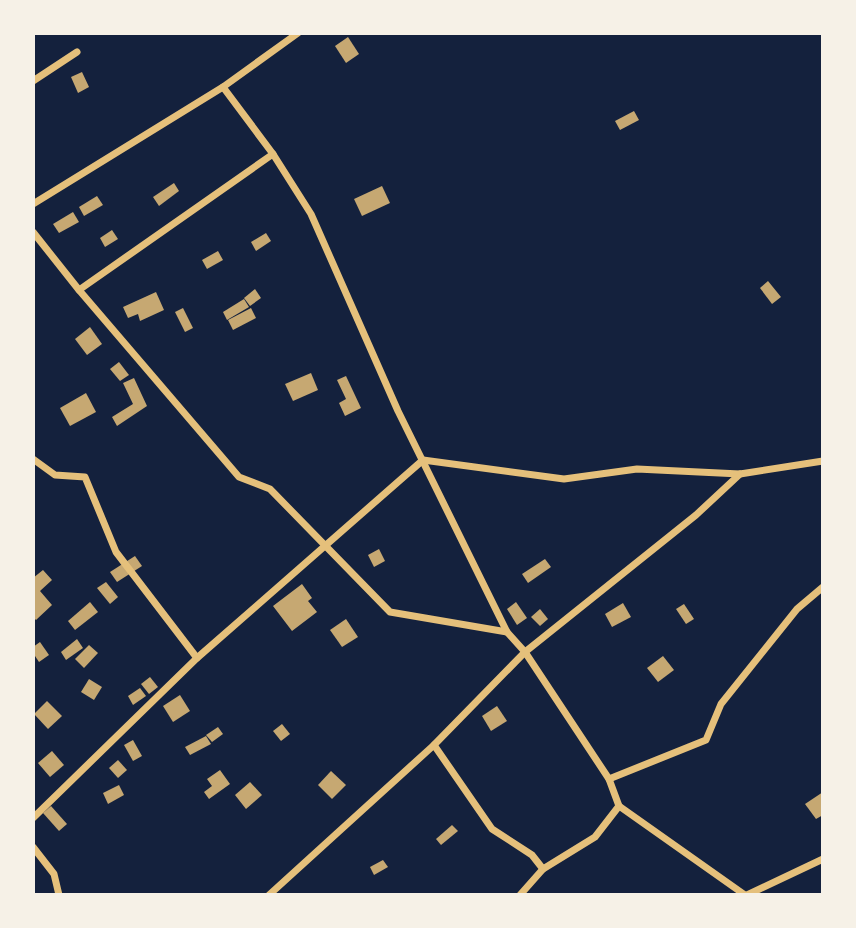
<svg xmlns="http://www.w3.org/2000/svg" width="856" height="928" font-family="Lato,sans-serif">
  <rect width="100%" height="100%" fill="#14213d"/>
  <g fill="#c6a872">
    <path d="M348,37L359,54L346,63L335,46Z"/>
    <path d="M82,72L89,87L78,93L71,77Z"/>
    <path d="M634,111L639,120L620,130L615,121Z"/>
    <path d="M174,183L179,191L159,206L153,197Z"/>
    <path d="M382,186L390,203L362,216L354,199Z"/>
    <path d="M97,196L103,205L84,216L79,207Z"/>
    <path d="M73,212L79,222L59,233L53,224Z"/>
    <path d="M112,230L118,239L105,247L100,238Z"/>
    <path d="M266,233L271,241L256,251L251,242Z"/>
    <path d="M218,251L223,260L207,269L202,260Z"/>
    <path d="M768,281L781,297L772,304L760,288Z"/>
    <path d="M255,289L261,298L250,306L244,298Z"/>
    <path d="M156,292L164,310L140,321L138,314L128,318L123,307Z"/>
    <path d="M244,299L249,307L227,320L223,312Z"/>
    <path d="M183,308L193,328L185,332L175,312Z"/>
    <path d="M251,308L256,318L233,330L228,320Z"/>
    <path d="M90,327L102,344L87,355L75,339Z"/>
    <path d="M119,362L129,375L120,381L110,369Z"/>
    <path d="M311,373L318,390L293,401L285,384Z"/>
    <path d="M346,376L361,408L345,416L339,403L346,399L337,380Z"/>
    <path d="M134,378L147,406L117,426L112,417L133,404L123,383Z"/>
    <path d="M86,393L96,412L70,426L60,408Z"/>
    <path d="M379,549L385,561L374,567L368,555Z"/>
    <path d="M135,556L142,566L117,582L110,572Z"/>
    <path d="M545,559L551,567L528,583L522,574Z"/>
    <path d="M43,570L52,580L40,591L52,605L36,620L33,617V578Z"/>
    <path d="M106,582L118,597L110,604L97,588Z"/>
    <path d="M302,584L312,598L308,601L317,612L292,631L273,606Z"/>
    <path d="M90,602L98,612L75,630L68,621Z"/>
    <path d="M516,602L527,618L517,625L507,609Z"/>
    <path d="M623,603L631,617L612,627L605,614Z"/>
    <path d="M684,604L694,619L686,624L676,609Z"/>
    <path d="M540,609L548,619L540,626L531,617Z"/>
    <path d="M346,619L358,637L342,647L330,630Z"/>
    <path d="M77,639L83,648L66,660L61,652Z"/>
    <path d="M40,642L49,655L39,662L33,653V647Z"/>
    <path d="M89,645L98,653L84,668L75,659Z"/>
    <path d="M663,656L674,670L658,682L647,668Z"/>
    <path d="M150,677L158,687L149,694L141,684Z"/>
    <path d="M89,679L102,687L94,700L81,692Z"/>
    <path d="M140,688L146,696L133,705L128,696Z"/>
    <path d="M180,695L190,711L173,722L163,706Z"/>
    <path d="M47,701L62,716L48,729L34,714Z"/>
    <path d="M497,706L507,721L491,731L482,716Z"/>
    <path d="M282,724L290,734L281,741L273,731Z"/>
    <path d="M218,727L223,734L212,742L206,735Z"/>
    <path d="M206,736L211,744L190,755L185,747Z"/>
    <path d="M133,740L142,756L133,761L124,745Z"/>
    <path d="M52,751L64,765L50,777L38,763Z"/>
    <path d="M118,760L127,770L118,778L109,768Z"/>
    <path d="M220,770L230,784L209,799L204,792L212,786L207,779Z"/>
    <path d="M331,771L346,785L332,799L318,785Z"/>
    <path d="M250,782L262,795L246,809L235,795Z"/>
    <path d="M119,785L124,795L108,804L103,793Z"/>
    <path d="M823,792V815L816,819L805,804Z"/>
    <path d="M51,806L67,824L59,831L43,813Z"/>
    <path d="M452,825L458,831L441,845L436,839Z"/>
    <path d="M383,860L388,867L374,875L370,867Z"/>
  </g>
  <g fill="none" stroke-linecap="round" stroke-linejoin="round">
    <g stroke="#e5c07b" stroke-width="7">
      <path d="M33,81L77,52"/>
      <path d="M223,87L273,154L311,214L398,411L507,632L525,652L609,779L619,806L745,895"/>
      <path d="M33,204L223,87L298,33"/>
      <path d="M33,232L79,290L239,477L270,489L390,612L507,632"/>
      <path d="M79,290L273,154"/>
      <path d="M33,459L55,475L85,477L116,552L197,658L33,818"/>
      <path d="M197,658L423,460L564,479L637,469L740,474L823,461"/>
      <path d="M434,745L525,652L696,515L740,474"/>
      <path d="M609,779L706,740L721,704L797,609L823,587"/>
      <path d="M33,847L54,874L59,895"/>
      <path d="M269,895L434,745L492,829L532,855L543,869"/>
      <path d="M520,895L543,869L595,837L619,806"/>
      <path d="M747,895L823,859"/>
    </g>
  </g>
  <rect width="856" height="928" fill="none" stroke="#f6f1e7" stroke-width="70"/>
</svg>
